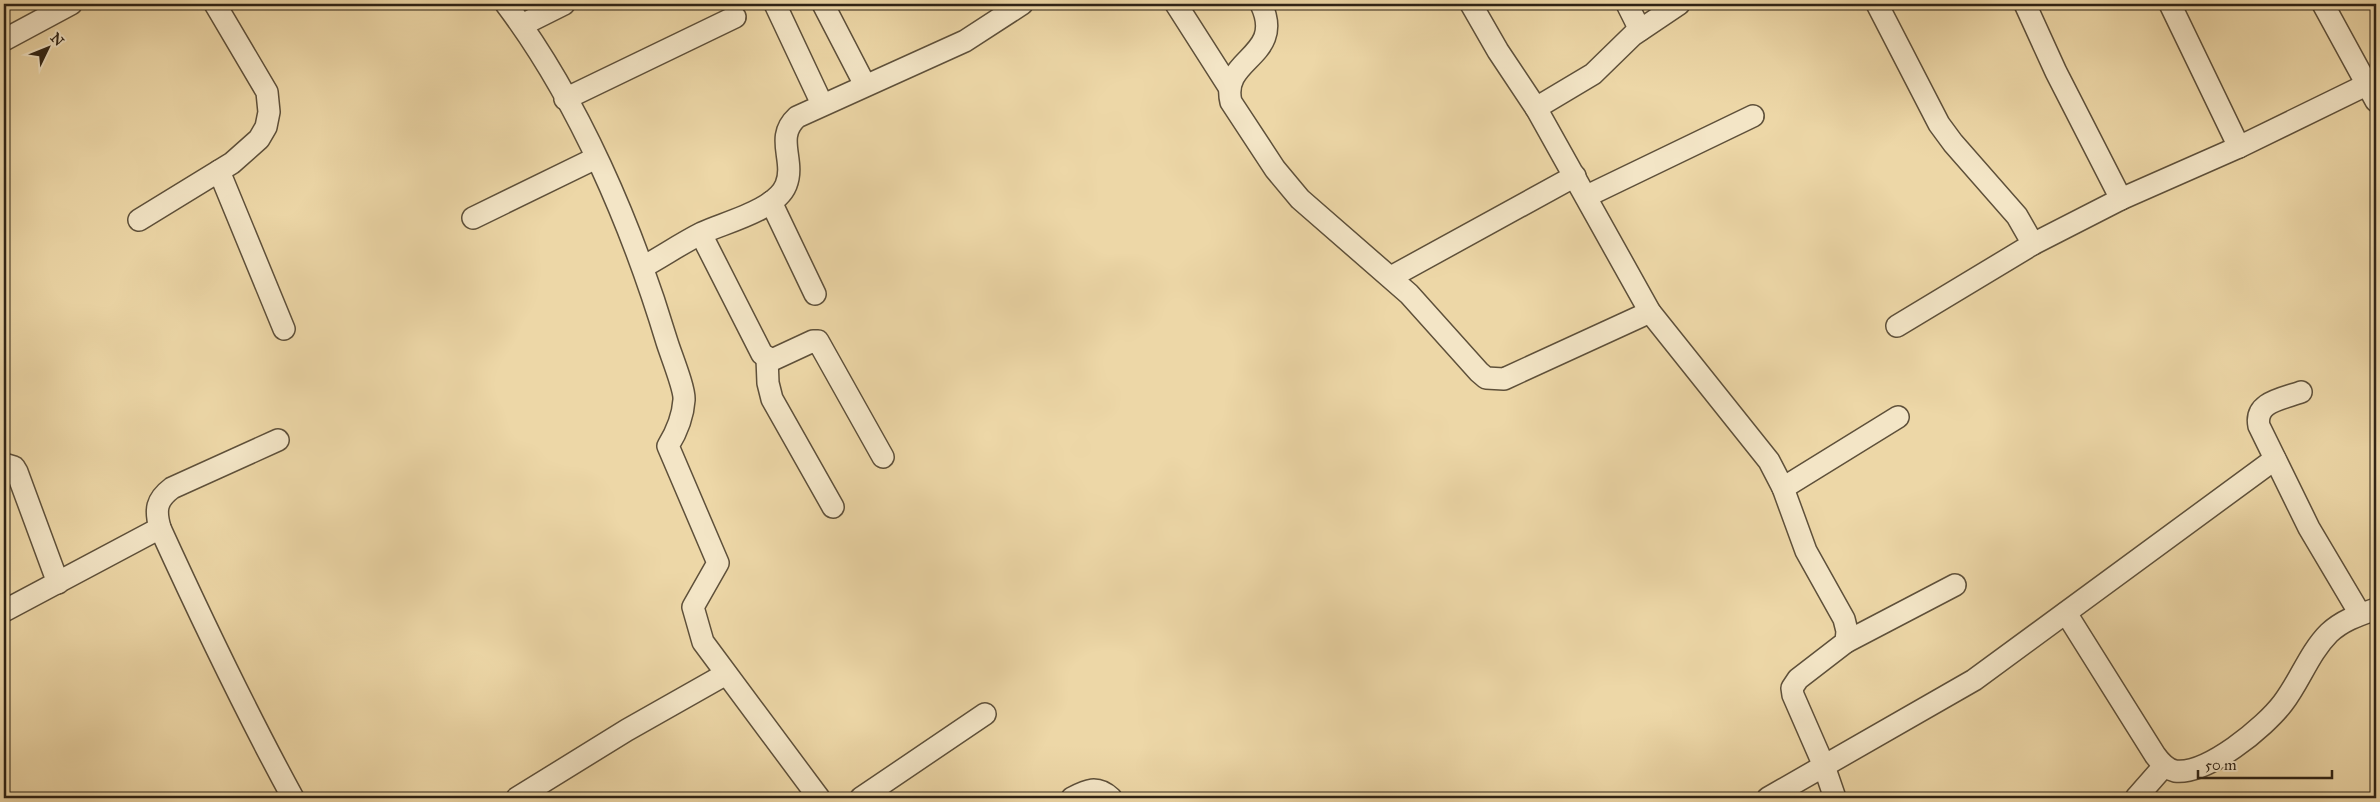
<svg xmlns="http://www.w3.org/2000/svg" width="2380" height="802" font-family="'IM FELL Great Primer',serif">
  <rect width="100%" height="100%" fill="#edd7a7"/>
  <filter id="stains"><feTurbulence type="fractalNoise" baseFrequency=".004" numOctaves="4"/><feColorMatrix values="0 0 0 0 .2 0 0 0 0 .09 0 0 0 0 .02 0 0 0 .5 -.17"/></filter>
  <radialGradient id="worn" r=".72"><stop offset=".6" stop-color="#630" stop-opacity="0"/><stop offset="1" stop-color="#630" stop-opacity=".3"/></radialGradient>
  <g fill="none" stroke-linecap="round" stroke-linejoin="round">
    <defs>
      <g id="minor">
        <path d="M506,4C579,101 632,226 667,342C671,355 685,389 684,400C683,416 676,433 668,446L718,563L693,607L703,642L819,798"/>
        <path d="M775,4L822,104"/>
        <path d="M823,4L865,85"/>
        <path d="M1176,4L1229,87"/>
        <path d="M1261,4C1286,57 1220,58 1231,102L1275,169L1300,199L1409,294L1479,372L1486,378L1504,379L1650,312"/>
        <path d="M1471,4L1498,51L1536,108L1650,312L1769,461L1783,488L1806,551L1844,619L1847,631L1846,642L1798,679L1792,688L1793,695L1824,766L1835,798"/>
        <path d="M1627,4L1640,30"/>
        <path d="M1877,4L1939,124L1953,143L2017,216L2033,244"/>
        <path d="M2025,4L2056,72L2121,199"/>
        <path d="M2170,4L2239,147"/>
        <path d="M2323,4L2376,101"/>
        <path d="M522,25L564,4"/>
        <path d="M4,40L71,4"/>
        <path d="M565,99L735,17"/>
        <path d="M1536,108L1593,74L1633,35L1679,4"/>
        <path d="M219,171L284,329"/>
        <path d="M1587,196L1753,116"/>
        <path d="M771,202L815,294"/>
        <path d="M473,218L596,158"/>
        <path d="M139,220L232,163L259,139L266,127L269,112L267,92L215,4"/>
        <path d="M701,234L762,354L772,360L813,341H818L883,457"/>
        <path d="M643,267C663,256 682,243 702,233C726,222 776,210 786,185C796,160 774,138 797,117L965,41L1022,4"/>
        <path d="M1391,277L1575,176"/>
        <path d="M1897,326L2033,244L2121,199L2239,147L2366,85"/>
        <path d="M767,358L768,383L772,399L833,507"/>
        <path d="M2301,392C2282,399 2254,402 2259,426L2309,528L2360,614"/>
        <path d="M278,440L172,488C156,500 155,510 160,528C202,620 245,710 293,798"/>
        <path d="M4,464L14,467L17,472L58,583"/>
        <path d="M1783,488L1898,417"/>
        <path d="M4,611L160,528"/>
        <path d="M2066,613L2155,755C2160,762 2166,769 2175,771C2207,775 2265,727 2283,703C2300,681 2309,653 2329,633C2343,620 2359,615 2376,609"/>
        <path d="M1846,642L1955,585"/>
        <path d="M517,798L627,730L726,674"/>
        <path d="M861,798L985,714"/>
        <path d="M1072,798C1087,790 1097,785 1111,798"/>
        <path d="M1768,798L1974,680L2275,459"/>
        <path d="M2136,798L2164,766"/>
      </g>
    </defs>
    <use href="#minor" stroke="#5e503a" stroke-width="24"/>
    <use href="#minor" stroke="#f3e5c6" stroke-width="21"/>
  </g>
  <rect width="2380" height="802" fill="none" stroke="#edd7a7" stroke-width="20"/>
  <rect x="5" y="5" width="2370" height="792" fill="none" stroke="#2f2315" stroke-width="2.5"/>
  <rect x="10" y="10" width="2360" height="782" fill="none" stroke="#2f2315"/>
  <g transform="translate(48 48) rotate(47)" stroke="#f3e5c6" stroke-width="4" paint-order="stroke">
  <path d="M0-4L9 19L0 12L-9 19Z" fill="#2f2315"/>
  <text y="-8" font-size="14" font-weight="bold" text-anchor="middle" fill="#2f2315">N</text>
  </g>
  <path d="M2198 770v8h134v-8" fill="none" stroke="#2f2315" stroke-width="2.5"/>
  <text x="2205" y="770" font-size="15" fill="#2f2315" stroke="#f3e5c6" stroke-width="4" paint-order="stroke">50 m</text>
  <rect width="100%" height="100%" filter="url(#stains)"/>
  <rect width="100%" height="100%" fill="url(#worn)"/>
</svg>
